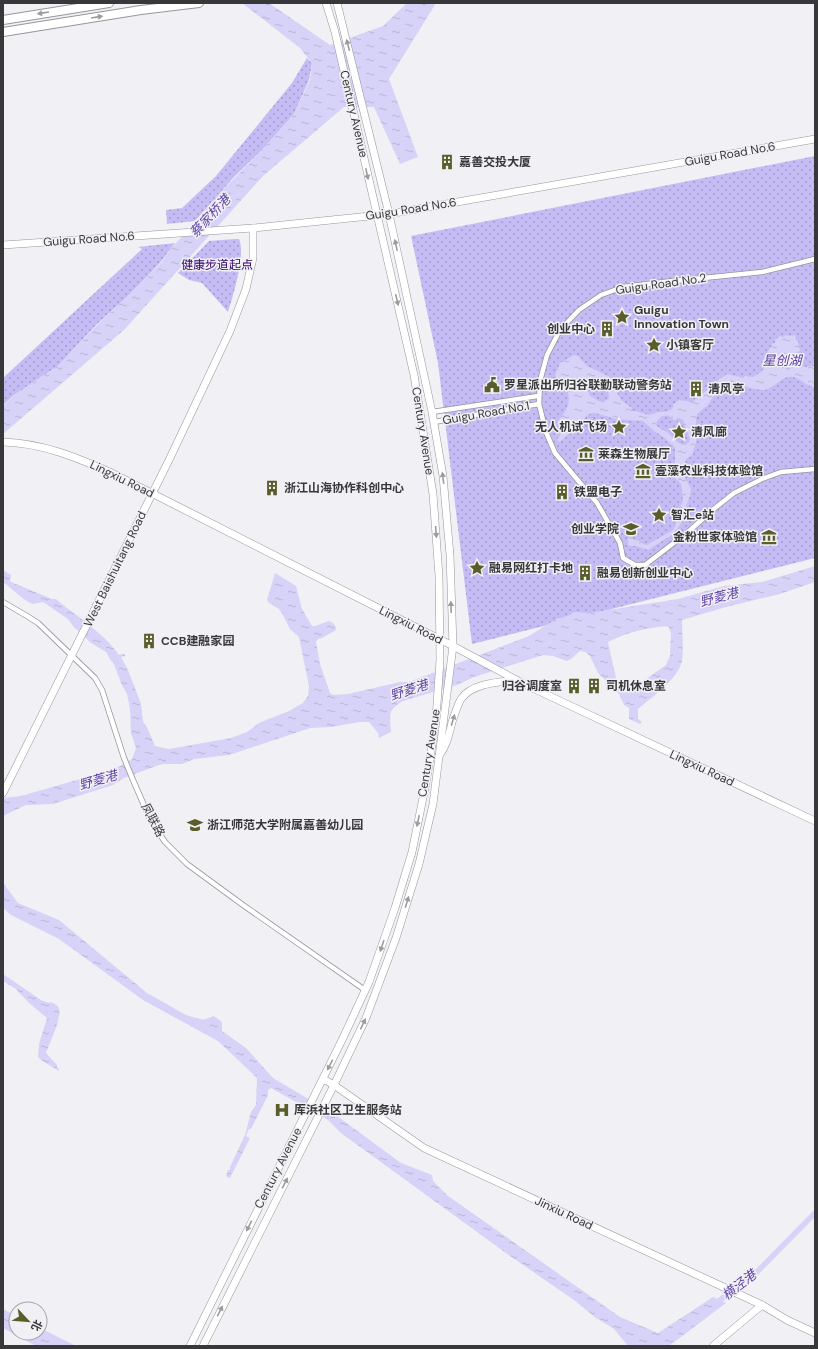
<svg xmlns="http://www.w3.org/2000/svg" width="818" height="1349" font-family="'DM Sans','Noto Sans SC',sans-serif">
  <defs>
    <pattern id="park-dots" width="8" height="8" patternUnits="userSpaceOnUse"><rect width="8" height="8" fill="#c5bcf5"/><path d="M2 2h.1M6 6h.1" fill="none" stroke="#a19ac7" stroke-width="1.8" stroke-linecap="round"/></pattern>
    <pattern id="water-ripples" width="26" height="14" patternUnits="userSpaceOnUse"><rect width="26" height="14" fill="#d7d2f7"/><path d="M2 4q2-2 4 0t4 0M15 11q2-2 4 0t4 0" fill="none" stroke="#b9b5d4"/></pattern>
  </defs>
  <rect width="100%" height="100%" fill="#f1f0f5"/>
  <g fill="url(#park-dots)">
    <path d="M307,58L312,63L309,80L294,114L262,150L234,177L195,221L167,224L166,210L182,208L216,176L292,83Z"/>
    <path d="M815,156V558L472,644L438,363L411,236Z"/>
    <path d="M235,239H239C246,254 233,296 228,312L202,283L189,280L178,273L209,241Z"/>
    <path d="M175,243L159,264L127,297L96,325L58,366L14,395L3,405V378L142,249L138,247Z"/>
  </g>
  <g fill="url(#water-ripples)" fill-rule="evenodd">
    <path d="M242,3H269L330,45L383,26L407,3H436L389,79L418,157L400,164L374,107H344L263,176L124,330L3,434V406L14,395L58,366L96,326L127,297L160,264L173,246L196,222L215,198L262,150L294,114L310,80L312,63L300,48Z"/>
    <path d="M786,335L789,336L795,335L796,340L798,341L800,351L797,352L798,361L803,360L802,362L803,367L815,366V387C806,387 801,378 793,377C782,375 775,388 765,390C757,391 737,384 728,382L717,390L708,405L698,413L696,419V443L692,455L687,458L683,468V473L691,489L690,496L684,511L683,521L673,534L648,550L636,546H630L628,545V538L639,541L647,545L666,534L672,531L676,525L678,511L683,501L681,484L675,478V448L665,438L654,431L643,421L616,419L595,413L589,414L560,442L557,440L562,432L557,422C573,405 573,390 555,376L560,363L574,355L578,356L587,366L610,377C620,392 614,397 631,407L632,410L649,415L658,412H664L671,410L673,407V405L679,400L693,402L722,377L727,374L743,378L745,376L753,377C759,373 764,371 766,364L763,361L764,358L773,343H775V340L780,336L783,337ZM593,377H598L607,383L609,398L604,402L599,401L590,396L588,390L587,389L588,381ZM662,416H666L675,420L679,418L683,420L690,439L689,442L685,445C676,444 673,437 667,432C663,430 660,429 656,425L657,421Z"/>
    <path d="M815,566V582L780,594L726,607L682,620C682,633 684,648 682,661C678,679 652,697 638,709V719L642,722L640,724L629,719V708L624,705L619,694L598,673L590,656L585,652L580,651L571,659L567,661L553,656L543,655L474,677L457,685L403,701C387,710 390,715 391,732L379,738L378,733L369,722H360L331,727L310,728L229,755L194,759L182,764H164L159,765L124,778L113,785L53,804L26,805L3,816V798L21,796L115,769L132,759L136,748L131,733L130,709L127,694L122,685L113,662L111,661L106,652L91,643L73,626L68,619L43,602L33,604C21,599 13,589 3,582V570L11,575L10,580L11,582L52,599H56C77,617 103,632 119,655L125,654V656L121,657L128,670L141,704L143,722L147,727L155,746L169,749L231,738L247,732L259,723L289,711L303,703L308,696L309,686L299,637L290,629L283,615L279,609L269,603L267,600L275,573L296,586L302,609L312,626H315L329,621C333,622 336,625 336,630L322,638L318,639L316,642L320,664L330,693L333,695L348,694L400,682H409L529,636L556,619L570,615L574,612L589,613L678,599L724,586L762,582ZM668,626L671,633L670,656L666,665L629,691L625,693L618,687L608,642C628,632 646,628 668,626Z"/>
    <path d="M3,883L18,903L59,920L147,993L186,1015L203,1020L214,1016L222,1022V1031L246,1048L273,1078L337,1116L401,1163L432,1175L433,1181L448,1196L620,1317L658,1333L713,1297L726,1303L669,1346H628L614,1329L596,1318L574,1300L510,1256L341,1133L328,1120L271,1088L268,1090V1095L251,1129H249L246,1136L250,1138L230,1178L226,1176L228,1170H230V1167L245,1135L251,1112L256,1105L257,1078L218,1041L143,1000L59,939L11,915L3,908Z"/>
    <path d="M3,974L41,1000L49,1003L50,1002C53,1003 57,1004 59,1009C62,1017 50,1042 46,1053L57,1065V1068L59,1069V1071C54,1068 43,1062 38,1057L39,1044L47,1018L29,1003L16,989L3,981Z"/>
    <path d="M3,1309L16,1316V1333H40V1328L76,1346H36L3,1328Z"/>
  </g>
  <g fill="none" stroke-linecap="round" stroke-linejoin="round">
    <path stroke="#d7d2f7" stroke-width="5.5" d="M715,1304L758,1271L815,1213"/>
    <defs>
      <g id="street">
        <path d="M815,259L762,272L664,282L623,287L601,295L579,310L560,330L547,355L540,381L539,404L546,432L555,453L597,503L620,543L623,558L635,565H645L688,532L715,508L734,493L762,479L781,472L815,469"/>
        <path d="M432,412L538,396"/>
        <path d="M434,422L539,404"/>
        <path d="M3,602L27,616L38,623L95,678L102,690L124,758L133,780L150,819L165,842L187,864L243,905L365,990"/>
      </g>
      <g id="secondary">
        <path d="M3,245L253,228L389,214L815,139"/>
        <path d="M3,442C43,443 78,458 114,474L453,646L522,683L815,821"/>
        <path d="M439,756C447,745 449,735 452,722C455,714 457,706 461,699C472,683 499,682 516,680"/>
        <path d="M3,793L170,458L230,331L246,289L253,258V228"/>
        <path d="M323,1079L334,1085L424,1148L762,1305L787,1320L815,1333"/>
        <path d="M713,1346L762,1305"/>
      </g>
      <g id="primary">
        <path d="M190,1346L343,1038L369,982L395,908L412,852L426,783L436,719L440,660L439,576L433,494L414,375L335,32L326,3"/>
        <path d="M203,1346L334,1085L366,1018L396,938L419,864L433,804L453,646L450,555L443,476L432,412L389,214L337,3"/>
      </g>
      <g id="highway">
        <path d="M3,20L109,3"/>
        <path d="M3,32L141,10L199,3"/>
      </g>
    </defs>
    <use href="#street" stroke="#97969b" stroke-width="6"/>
    <use href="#secondary" stroke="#97969b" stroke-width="8"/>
    <use href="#primary" stroke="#97969b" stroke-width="8"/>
    <use href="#highway" stroke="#97969b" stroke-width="10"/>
    <use href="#street" stroke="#fff" stroke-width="4.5"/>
    <use href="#secondary" stroke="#fff" stroke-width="7"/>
    <use href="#primary" stroke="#fff" stroke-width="7"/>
    <use href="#highway" stroke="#fff" stroke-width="8"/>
  </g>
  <defs><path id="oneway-solid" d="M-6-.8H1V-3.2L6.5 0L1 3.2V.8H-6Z"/></defs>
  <g fill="#9c9c9c">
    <use href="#oneway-solid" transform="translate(43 13) rotate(171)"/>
    <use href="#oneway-solid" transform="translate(97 17) rotate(-9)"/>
    <use href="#oneway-solid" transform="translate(348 45) rotate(-104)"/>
    <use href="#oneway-solid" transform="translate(367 174) rotate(78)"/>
    <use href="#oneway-solid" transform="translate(396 245) rotate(-102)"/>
    <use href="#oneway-solid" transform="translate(397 300) rotate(77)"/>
    <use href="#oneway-solid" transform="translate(443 478) rotate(-97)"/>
    <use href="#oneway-solid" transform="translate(436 532) rotate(86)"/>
    <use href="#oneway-solid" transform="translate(451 607) rotate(-92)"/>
    <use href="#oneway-solid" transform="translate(453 720) rotate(-74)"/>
    <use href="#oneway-solid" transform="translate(418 821) rotate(102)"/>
    <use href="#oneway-solid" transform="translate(407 902) rotate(-73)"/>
    <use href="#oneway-solid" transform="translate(382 946) rotate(109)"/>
    <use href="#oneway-solid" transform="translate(363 1024) rotate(-65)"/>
    <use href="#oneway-solid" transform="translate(330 1065) rotate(117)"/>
    <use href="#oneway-solid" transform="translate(285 1183) rotate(-63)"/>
    <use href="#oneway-solid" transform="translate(249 1226) rotate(117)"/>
    <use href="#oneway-solid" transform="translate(220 1311) rotate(-63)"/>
  </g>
  <defs>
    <symbol id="building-bare" viewBox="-9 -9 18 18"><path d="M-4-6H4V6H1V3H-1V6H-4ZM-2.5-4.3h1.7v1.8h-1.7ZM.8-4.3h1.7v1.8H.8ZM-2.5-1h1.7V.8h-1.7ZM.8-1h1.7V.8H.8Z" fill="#5a5d2a" stroke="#f1f0f5" stroke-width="2.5" paint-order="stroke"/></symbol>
    <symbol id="sight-bare" viewBox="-9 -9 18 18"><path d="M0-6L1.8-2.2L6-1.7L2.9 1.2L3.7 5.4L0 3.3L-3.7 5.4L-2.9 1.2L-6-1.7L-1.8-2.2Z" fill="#5a5d2a" stroke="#f1f0f5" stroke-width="2.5" paint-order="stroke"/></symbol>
    <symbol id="civic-bare" viewBox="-9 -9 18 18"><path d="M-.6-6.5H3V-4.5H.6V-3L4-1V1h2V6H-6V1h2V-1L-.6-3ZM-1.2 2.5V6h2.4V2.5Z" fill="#5a5d2a" stroke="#f1f0f5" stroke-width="2.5" paint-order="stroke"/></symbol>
    <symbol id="museum-bare" viewBox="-9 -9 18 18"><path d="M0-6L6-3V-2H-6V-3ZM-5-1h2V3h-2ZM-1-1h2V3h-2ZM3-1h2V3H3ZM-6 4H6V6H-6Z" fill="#5a5d2a" stroke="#f1f0f5" stroke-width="2.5" paint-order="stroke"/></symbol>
    <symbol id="school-bare" viewBox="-9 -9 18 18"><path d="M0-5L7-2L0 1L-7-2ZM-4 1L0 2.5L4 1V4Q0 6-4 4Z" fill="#5a5d2a" stroke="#f1f0f5" stroke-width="2.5" paint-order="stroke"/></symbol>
    <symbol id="hospital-bare" viewBox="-9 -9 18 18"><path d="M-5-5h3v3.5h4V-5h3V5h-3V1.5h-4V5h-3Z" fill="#5a5d2a" stroke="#f1f0f5" stroke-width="2.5" paint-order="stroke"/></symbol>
  </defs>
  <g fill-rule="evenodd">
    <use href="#building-bare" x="436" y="151" width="22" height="22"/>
    <use href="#sight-bare" x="611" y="306" width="22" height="22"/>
    <use href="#building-bare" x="596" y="318" width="22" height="22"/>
    <use href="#sight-bare" x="643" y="334" width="22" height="22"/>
    <use href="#civic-bare" x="481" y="374" width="22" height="22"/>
    <use href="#building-bare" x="685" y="378" width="22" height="22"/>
    <use href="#sight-bare" x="608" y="416" width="22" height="22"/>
    <use href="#sight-bare" x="668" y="421" width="22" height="22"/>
    <use href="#museum-bare" x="575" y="443" width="22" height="22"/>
    <use href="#museum-bare" x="632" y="460" width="22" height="22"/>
    <use href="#building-bare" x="261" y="477" width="22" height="22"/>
    <use href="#building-bare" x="551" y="481" width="22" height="22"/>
    <use href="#sight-bare" x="648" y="504" width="22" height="22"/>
    <use href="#school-bare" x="620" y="518" width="22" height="22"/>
    <use href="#museum-bare" x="758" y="526" width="22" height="22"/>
    <use href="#sight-bare" x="466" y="557" width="22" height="22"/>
    <use href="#building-bare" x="574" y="562" width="22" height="22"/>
    <use href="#building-bare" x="138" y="630" width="22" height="22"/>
    <use href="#building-bare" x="563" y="675" width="22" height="22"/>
    <use href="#building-bare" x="583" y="675" width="22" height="22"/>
    <use href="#school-bare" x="184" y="814" width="22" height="22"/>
    <use href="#hospital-bare" x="271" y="1099" width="22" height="22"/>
  </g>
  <g text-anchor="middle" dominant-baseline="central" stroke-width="3" stroke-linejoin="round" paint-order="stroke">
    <g font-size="12" fill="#38383a" stroke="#f1f0f5">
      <text transform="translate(354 114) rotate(77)">Century Avenue</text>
      <text transform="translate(730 154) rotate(-10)">Guigu Road No.6</text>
      <text transform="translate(411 209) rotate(-9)">Guigu Road No.6</text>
      <text transform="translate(89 239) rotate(-4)">Guigu Road No.6</text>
      <text transform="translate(661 284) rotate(-8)">Guigu Road No.2</text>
      <text transform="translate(486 413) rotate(-10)">Guigu Road No.1</text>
      <text transform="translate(423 431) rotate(81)">Century Avenue</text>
      <text transform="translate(122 479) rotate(26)">Lingxiu Road</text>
      <text transform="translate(115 569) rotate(-64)">West Baishuitang Road</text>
      <text transform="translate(411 625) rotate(27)">Lingxiu Road</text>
      <text transform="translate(429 753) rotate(-81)">Century Avenue</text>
      <text transform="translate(702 768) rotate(25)">Lingxiu Road</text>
      <text transform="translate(153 820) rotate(62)">凤联路</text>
      <text transform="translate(278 1168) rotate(-63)">Century Avenue</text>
      <text transform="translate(564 1213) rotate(25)">Jinxiu Road</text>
    </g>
    <g font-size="12" font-weight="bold" fill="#38383a" stroke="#f1f0f5" text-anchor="start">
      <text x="459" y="162">嘉善交投大厦</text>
      <text x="634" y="310">Guigu<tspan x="634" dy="14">Innovation Town</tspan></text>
      <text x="595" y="329" text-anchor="end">创业中心</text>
      <text x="666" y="345">小镇客厅</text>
      <text x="504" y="385">罗星派出所归谷联勤联动警务站</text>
      <text x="708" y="389">清风亭</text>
      <text x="607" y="427" text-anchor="end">无人机试飞场</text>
      <text x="691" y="432">清风廊</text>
      <text x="598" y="454">莱森生物展厅</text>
      <text x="655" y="471">壹藻农业科技体验馆</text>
      <text x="284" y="488">浙江山海协作科创中心</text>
      <text x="574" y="492">铁盟电子</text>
      <text x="671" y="515">智汇e站</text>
      <text x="619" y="529" text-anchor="end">创业学院</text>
      <text x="757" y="537" text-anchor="end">金粉世家体验馆</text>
      <text x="489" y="568">融易网红打卡地</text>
      <text x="597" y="573">融易创新创业中心</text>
      <text x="161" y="641">CCB建融家园</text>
      <text x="562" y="686" text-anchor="end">归谷调度室</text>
      <text x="606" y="686">司机休息室</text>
      <text x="207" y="825">浙江师范大学附属嘉善幼儿园</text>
      <text x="294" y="1110">厍浜社区卫生服务站</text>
    </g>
    <g font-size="12" fill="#30016d" stroke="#f1f0f5">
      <text x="217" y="265">健康步道起点</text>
    </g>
    <g font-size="13" font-style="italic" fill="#5b3fa4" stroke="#f1f0f5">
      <text transform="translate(210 216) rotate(-47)">蔡家桥港</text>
      <text x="782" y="360">星创湖</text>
      <text transform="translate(719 597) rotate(-15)">野菱港</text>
      <text transform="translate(409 690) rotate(-18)">野菱港</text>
      <text transform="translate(98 780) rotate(-16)">野菱港</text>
      <text transform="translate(739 1285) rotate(-38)">横泾港</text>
    </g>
  </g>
  <rect width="818" height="1349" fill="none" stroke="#38383a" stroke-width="8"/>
  <g transform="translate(28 1321) rotate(116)"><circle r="19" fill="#f1f0f5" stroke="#a7a6aa"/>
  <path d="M0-3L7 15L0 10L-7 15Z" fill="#5a5d2a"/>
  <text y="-6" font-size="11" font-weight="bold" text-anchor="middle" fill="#38383a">北</text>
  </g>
</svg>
